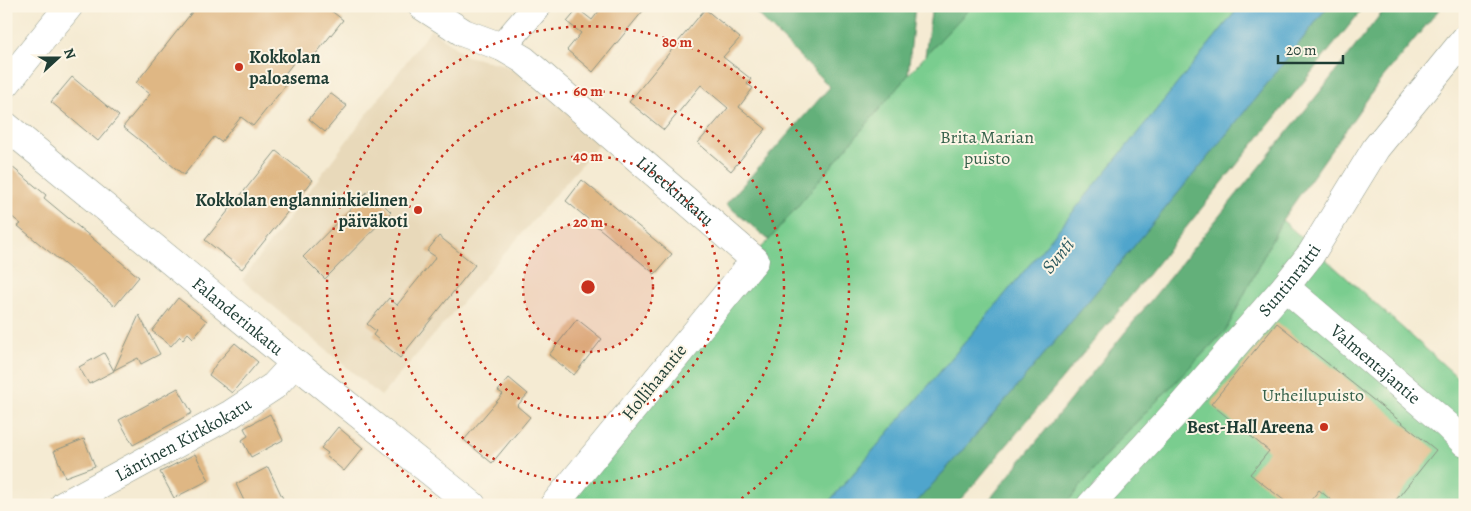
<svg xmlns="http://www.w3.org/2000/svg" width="1471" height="511" font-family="Alegreya,serif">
  <rect width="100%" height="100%" fill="#fcf5e5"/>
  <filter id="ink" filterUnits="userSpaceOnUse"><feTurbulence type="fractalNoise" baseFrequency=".02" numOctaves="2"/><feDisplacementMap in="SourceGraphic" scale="10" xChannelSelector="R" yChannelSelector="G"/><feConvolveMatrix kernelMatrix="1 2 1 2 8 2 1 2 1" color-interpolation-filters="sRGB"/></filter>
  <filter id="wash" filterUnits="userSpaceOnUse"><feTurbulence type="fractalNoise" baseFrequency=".0096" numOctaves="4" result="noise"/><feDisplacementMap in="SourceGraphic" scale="20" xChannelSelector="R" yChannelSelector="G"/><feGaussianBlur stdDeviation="1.12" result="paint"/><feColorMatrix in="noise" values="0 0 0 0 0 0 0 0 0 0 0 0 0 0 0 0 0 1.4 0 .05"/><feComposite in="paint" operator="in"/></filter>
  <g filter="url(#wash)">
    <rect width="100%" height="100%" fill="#f5ebd3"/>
    <path fill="#e8d9ba" d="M431,29L466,56L501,64L529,78L602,141L381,396L242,280Z"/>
    <g fill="#7acd8f" stroke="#4c8562">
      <path d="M971,6H1240C1105,175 968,342 826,505H543L747,262L769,240L908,75Z"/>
      <path d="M1282,220L1465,384V505H1065L1116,443L1226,330Z"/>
    </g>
    <g fill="#63b07a" stroke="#417657">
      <path d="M749,6H915L908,75L769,240L726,204L830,87Z"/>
      <path d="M932,6H972L925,56Z"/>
      <path d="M1328,6H1365L1117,313L971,488L955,505H914C987,424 1056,340 1125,257C1194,174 1262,92 1328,6Z"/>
      <path d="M1387,6H1442L1380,81L1282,220L1226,330L1116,443L1065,505H985L1319,93Z"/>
    </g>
    <path fill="#50a5cc" stroke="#387180" d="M1240,6H1328C1262,92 1194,174 1125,257C1056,340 987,424 914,505H826C968,342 1104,175 1240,6Z"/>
    <g id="blocks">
      <g fill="#dfb784">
        <path d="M197,6H325L343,20L311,60L301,53L280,80L286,85L253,126L241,117L221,142L214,137L184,175L123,127L150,94L136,83Z"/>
        <path d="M603,6H647L593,72L567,50L581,33L567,22L578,9L592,20Z"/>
        <path d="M705,9L740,38L723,57L751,79L747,84L753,88L739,107L766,129L731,171L698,143L728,108L701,85L664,130L629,102Z"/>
        <path d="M72,77L119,116L98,141L51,102Z"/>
        <path d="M330,93L347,106L325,132L309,119Z"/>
        <path d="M276,151L313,180L242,269L205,240Z"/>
        <path d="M6,162L46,195L44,198L139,277L115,306L18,226L21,224L6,212Z"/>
        <path d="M582,180L672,254L655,274L566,201Z"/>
        <path d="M369,190L391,212L325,279L303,257Z"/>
        <path d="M439,236L475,265L400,358L373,335L376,331L367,324L389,298L397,305L436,257L427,251Z"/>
        <path d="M178,298L207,321L193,338L188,333L183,339L180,336L171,346L152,331Z"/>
        <path d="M139,315L160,354L141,364L138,358L114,370Z"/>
        <path d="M577,319L602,339L574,375L549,355Z"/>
        <path d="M1277,323L1436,450L1392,505H1337L1319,490L1307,505H1290L1250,474L1269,451L1211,404Z"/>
        <path d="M235,343L258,362L232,393L209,375L216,364Z"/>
        <path d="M104,353L114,371L89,384L79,367Z"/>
        <path d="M509,378L528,394L517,406L530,417L492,463L464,440L503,394L498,391Z"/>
        <path d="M178,388L192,413L133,445L119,420Z"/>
        <path d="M270,414L283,440L251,457L242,440L248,436L244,428Z"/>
        <path d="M338,427L363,448L344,471L326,456L328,453L321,448Z"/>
        <path d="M84,439L95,466L65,477L54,451Z"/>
        <path d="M195,454L209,480L174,498L160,472Z"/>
        <path d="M268,467L286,505H246L236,484Z"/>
      </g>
    </g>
  </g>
  <g filter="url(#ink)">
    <use href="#blocks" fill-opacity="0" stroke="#8a9484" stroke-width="1"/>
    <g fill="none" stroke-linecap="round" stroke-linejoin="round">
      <defs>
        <g id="minor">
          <path id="s1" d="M422,6L464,33L502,47L524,60L755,260L554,505"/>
          <path d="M502,47L537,6"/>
          <path id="s2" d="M6,126L295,363L472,505"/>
          <path id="s3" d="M1285,287L1447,425L1465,443"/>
          <path id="s4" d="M64,505L231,414L274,386L295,363"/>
          <path id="s5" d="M1091,505L1178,410L1285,287L1311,254L1376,148L1465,39"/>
        </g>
        <path id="major" d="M6,84L69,6"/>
      </defs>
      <use href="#minor" stroke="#8a9484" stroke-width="29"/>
      <use href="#major" stroke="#8a9484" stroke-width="29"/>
      <use href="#minor" stroke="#fff" stroke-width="28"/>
      <use href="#major" stroke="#fff" stroke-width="28"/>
    </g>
  </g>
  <circle cx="588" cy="287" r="65" fill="#c8321e" fill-opacity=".12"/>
  <g fill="none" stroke="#c8321e" stroke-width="2.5" stroke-dasharray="2.5 5">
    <circle cx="588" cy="287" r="65"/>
    <circle cx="588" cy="287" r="131"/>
    <circle cx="588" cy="287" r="196"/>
    <path d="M444 505A261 261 0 1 1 732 505"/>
  </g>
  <g fill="#c8321e" stroke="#fcf5e5" stroke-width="2">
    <circle cx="239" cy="67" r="5"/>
    <circle cx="418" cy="210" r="5"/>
    <circle cx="1324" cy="427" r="5"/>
  </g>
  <g text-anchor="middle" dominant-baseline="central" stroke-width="4" stroke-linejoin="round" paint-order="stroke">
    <g font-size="18" font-weight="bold" fill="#1f3d34" stroke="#fcf5e5" text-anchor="end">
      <text x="249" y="57" text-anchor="start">Kokkolan<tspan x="249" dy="21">paloasema</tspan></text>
      <text x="408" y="200">Kokkolan englanninkielinen<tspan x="408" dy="21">päiväkoti</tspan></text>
      <text x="1314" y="427">Best‑Hall Areena</text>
    </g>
    <g font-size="18" fill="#36614b" stroke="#fcf5e5">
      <text x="987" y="137">Brita Marian<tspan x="987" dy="21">puisto</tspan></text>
      <text x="1313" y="395">Urheilupuisto</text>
    </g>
    <g font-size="18" fill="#1f3d34" stroke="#fcf5e5">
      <text stroke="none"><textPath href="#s1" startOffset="316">Libeckinkatu</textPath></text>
      <text stroke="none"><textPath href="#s5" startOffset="300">Suntinraitti</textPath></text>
      <text stroke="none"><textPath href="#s2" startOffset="300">Falanderinkatu</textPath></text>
      <text stroke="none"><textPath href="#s3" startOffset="119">Valmentajantie</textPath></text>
      <text transform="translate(654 382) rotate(-51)">Hollihaantie</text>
      <text stroke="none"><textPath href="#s4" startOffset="136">Läntinen Kirkkokatu</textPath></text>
    </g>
    <g font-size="19" font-style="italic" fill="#2e5c62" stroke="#fcf5e5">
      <text transform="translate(1058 256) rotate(-50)">Sunti</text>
    </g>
  </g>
  <circle cx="588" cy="287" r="8" fill="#c8321e" stroke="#fcf5e5" stroke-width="2.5"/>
  <g font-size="15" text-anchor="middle" font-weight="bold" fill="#c8321e" stroke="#fcf5e5" stroke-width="4" stroke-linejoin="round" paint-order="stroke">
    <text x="677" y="47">80 m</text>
    <text x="588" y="96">60 m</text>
    <text x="588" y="161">40 m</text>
    <text x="588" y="227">20 m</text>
  </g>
  <rect width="1471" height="511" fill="none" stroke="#fcf5e5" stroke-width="25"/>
  <g transform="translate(58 58) rotate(69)" stroke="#fcf5e5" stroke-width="4" paint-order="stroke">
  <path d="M0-4L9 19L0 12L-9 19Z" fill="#1f3d34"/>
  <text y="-8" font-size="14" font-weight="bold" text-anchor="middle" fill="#1f3d34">N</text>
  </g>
  <path d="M1278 55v8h65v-8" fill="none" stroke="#1f3d34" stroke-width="2.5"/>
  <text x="1286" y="55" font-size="15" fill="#1f3d34" stroke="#fcf5e5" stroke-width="4" paint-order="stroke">20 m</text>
</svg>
